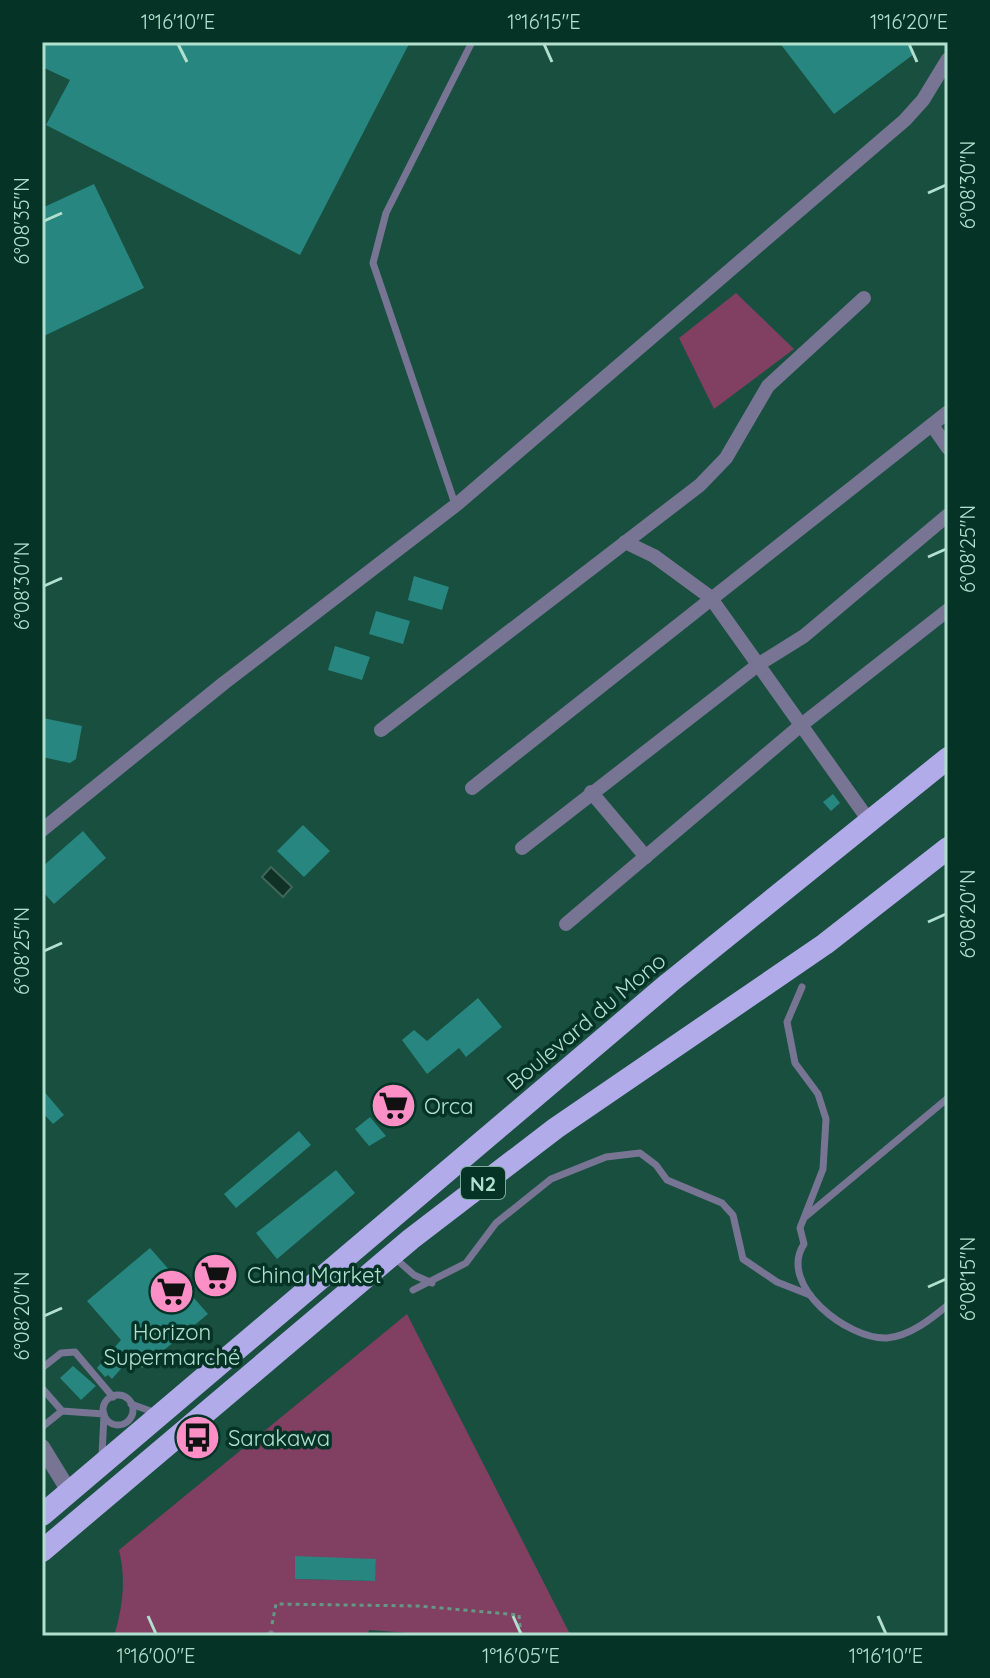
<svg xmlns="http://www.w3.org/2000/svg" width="990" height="1678" font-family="Quicksand,sans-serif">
  <rect width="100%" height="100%" fill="#184f3e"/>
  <g fill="#813f61" fill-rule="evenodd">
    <path d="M736,293L794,349L714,409L679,338Z"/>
    <path d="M407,1314L571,1636H410L409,1633L369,1630L368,1636H114C123,1607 126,1579 119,1550ZM376,1560L374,1581L296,1579Z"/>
  </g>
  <path fill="#0f3126" stroke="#406658" stroke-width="2" d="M271,867L292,887L283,897L262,877Z"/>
  <g fill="#278680">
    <path d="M42,42H410L300,255L46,125L70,80L42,67Z"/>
    <path d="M779,42H905L914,54L834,114Z"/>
    <path d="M94,184L144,288L42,337V208Z"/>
    <path d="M414,576L449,587L442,610L408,600Z"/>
    <path d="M376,611L410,621L403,644L369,634Z"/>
    <path d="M335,646L370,657L362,680L328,670Z"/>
    <path d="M43,718L82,726L76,759L70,763L42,757Z"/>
    <path d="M833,794L840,803L831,811L823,802Z"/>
    <path d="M303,825L330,851L304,877L277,851Z"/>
    <path d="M83,831L106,858L54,904L42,891V867Z"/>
    <path d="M478,998L502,1027L466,1057L459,1048L427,1074L402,1040L414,1030L427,1041Z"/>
    <path d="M42,1089L64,1115L53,1124L42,1112Z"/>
    <path d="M370,1117L386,1136L369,1146L355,1129Z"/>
    <path d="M299,1131L311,1145L236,1208L224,1194Z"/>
    <path d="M336,1170L355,1193L277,1259L256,1233Z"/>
    <path d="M150,1248L208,1314L142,1368L132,1356L112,1379L108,1375L105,1377L97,1368L121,1340L87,1301Z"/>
    <path d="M73,1366L96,1386L81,1400L60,1378Z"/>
    <path d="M295,1556L376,1559L375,1581L295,1579Z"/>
  </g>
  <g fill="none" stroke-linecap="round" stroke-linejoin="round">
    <path stroke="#659886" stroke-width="3" stroke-dasharray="4 4" stroke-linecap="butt" d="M272,1624L276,1604L419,1606L519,1615L521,1636"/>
    <g stroke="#777494" stroke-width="7">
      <path d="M455,504L373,263L386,213L472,42"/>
      <path d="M802,987L787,1022L795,1063L818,1094L826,1119L823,1169L800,1228L804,1244C777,1285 848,1340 887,1338C910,1336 931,1319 948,1305"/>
      <path d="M805,1217L948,1098"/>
      <path d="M395,1258L414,1275L432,1283"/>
      <path d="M413,1290L466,1263L496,1223L551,1179L606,1157L640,1153L656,1165L667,1180L722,1203L733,1215L743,1259L777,1282L810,1295"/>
      <path d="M42,1368L61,1353L75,1352L113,1397"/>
      <path d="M42,1388L62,1411L104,1414L102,1456"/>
      <circle cx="118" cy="1410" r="15"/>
      <path d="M131,1404L156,1413"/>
      <path d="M42,1427L62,1411"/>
      <path d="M269,1636L271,1634"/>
    </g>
    <g stroke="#777494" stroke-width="14">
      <path d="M932,425L948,448"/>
      <path d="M625,542L654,556L710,597L870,822"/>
      <path d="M381,730L700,485L726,458L768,386L864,298"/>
      <path d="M472,788L948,412"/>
      <path d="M591,792L646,857"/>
      <path d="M42,830L224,683L456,505L905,120L923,100L948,59"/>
      <path d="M522,848L759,664L804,636L948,515"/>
      <path d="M566,924L800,726L948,610"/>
    </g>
    <path stroke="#777494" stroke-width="16" d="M42,1447L69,1491"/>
    <g stroke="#b2abea" stroke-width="22">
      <path d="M42,1515L669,983L948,758"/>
      <path d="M42,1551L411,1239L556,1128L825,944L948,848"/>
    </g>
  </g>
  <path fill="none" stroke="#b2e0ce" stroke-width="3" d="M178,44L187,62M544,44L552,62M909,44L917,62M928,193L946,185M44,221L62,213M928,557L946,549M44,586L62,578M928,922L946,914M44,951L62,943M928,1287L946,1279M44,1316L62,1308M148,1616L156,1634M513,1616L521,1634M878,1616L886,1634"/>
  <defs>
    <symbol id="supermarket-disc" viewBox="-11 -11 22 22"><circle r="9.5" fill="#fb8fc6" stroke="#053326"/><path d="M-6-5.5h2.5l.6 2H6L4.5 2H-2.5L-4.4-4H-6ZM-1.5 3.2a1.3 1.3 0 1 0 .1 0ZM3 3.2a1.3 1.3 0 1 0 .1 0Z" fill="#111"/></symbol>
    <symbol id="bus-disc" viewBox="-11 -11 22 22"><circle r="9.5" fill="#fb8fc6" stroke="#053326"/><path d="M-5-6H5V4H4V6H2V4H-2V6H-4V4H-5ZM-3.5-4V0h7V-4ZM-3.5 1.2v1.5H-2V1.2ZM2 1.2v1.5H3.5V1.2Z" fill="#111"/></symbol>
  </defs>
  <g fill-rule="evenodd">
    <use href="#supermarket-disc" x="368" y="1080" width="51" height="51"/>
    <use href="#supermarket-disc" x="190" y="1250" width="51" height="51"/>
    <use href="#supermarket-disc" x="146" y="1266" width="51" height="51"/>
    <use href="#bus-disc" x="172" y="1412" width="51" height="51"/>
  </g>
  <g text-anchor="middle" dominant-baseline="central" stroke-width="7" stroke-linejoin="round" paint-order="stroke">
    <rect fill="#053326" stroke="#7eac9c" stroke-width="2" x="461" y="1167" width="44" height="32" rx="6"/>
    <g font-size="20" font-weight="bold" fill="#b2e0ce">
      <text x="483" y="1183">N2</text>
    </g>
    <g font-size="22" fill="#b2e0ce" stroke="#053326">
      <text transform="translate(586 1021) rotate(-40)">Boulevard du Mono</text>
    </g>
    <g font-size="22" fill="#b2e0ce" stroke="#053326" text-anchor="start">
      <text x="424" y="1106">Orca</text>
      <text x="247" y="1275">China Market</text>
      <text x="172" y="1332" text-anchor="middle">Horizon<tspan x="172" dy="25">Supermarché</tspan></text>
      <text x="228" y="1438">Sarakawa</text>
    </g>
  </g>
  <rect width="990" height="1678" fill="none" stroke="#053326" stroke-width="88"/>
  <rect x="44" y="44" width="902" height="1590" fill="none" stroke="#b2e0ce" stroke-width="3"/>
  <g font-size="20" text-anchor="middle" fill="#b2e0ce">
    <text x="178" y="29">1°16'10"E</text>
    <text x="544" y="29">1°16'15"E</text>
    <text x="909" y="29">1°16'20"E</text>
    <text transform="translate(968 185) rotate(-90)" y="7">6°08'30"N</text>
    <text transform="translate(22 221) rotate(-90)" y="7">6°08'35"N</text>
    <text transform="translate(968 549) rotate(-90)" y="7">6°08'25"N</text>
    <text transform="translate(22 586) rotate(-90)" y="7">6°08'30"N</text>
    <text transform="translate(968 914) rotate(-90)" y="7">6°08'20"N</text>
    <text transform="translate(22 951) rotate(-90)" y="7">6°08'25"N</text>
    <text transform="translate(968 1279) rotate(-90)" y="7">6°08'15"N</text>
    <text transform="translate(22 1316) rotate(-90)" y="7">6°08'20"N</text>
    <text x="156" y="1663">1°16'00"E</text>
    <text x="521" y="1663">1°16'05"E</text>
    <text x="886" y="1663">1°16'10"E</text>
  </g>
</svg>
